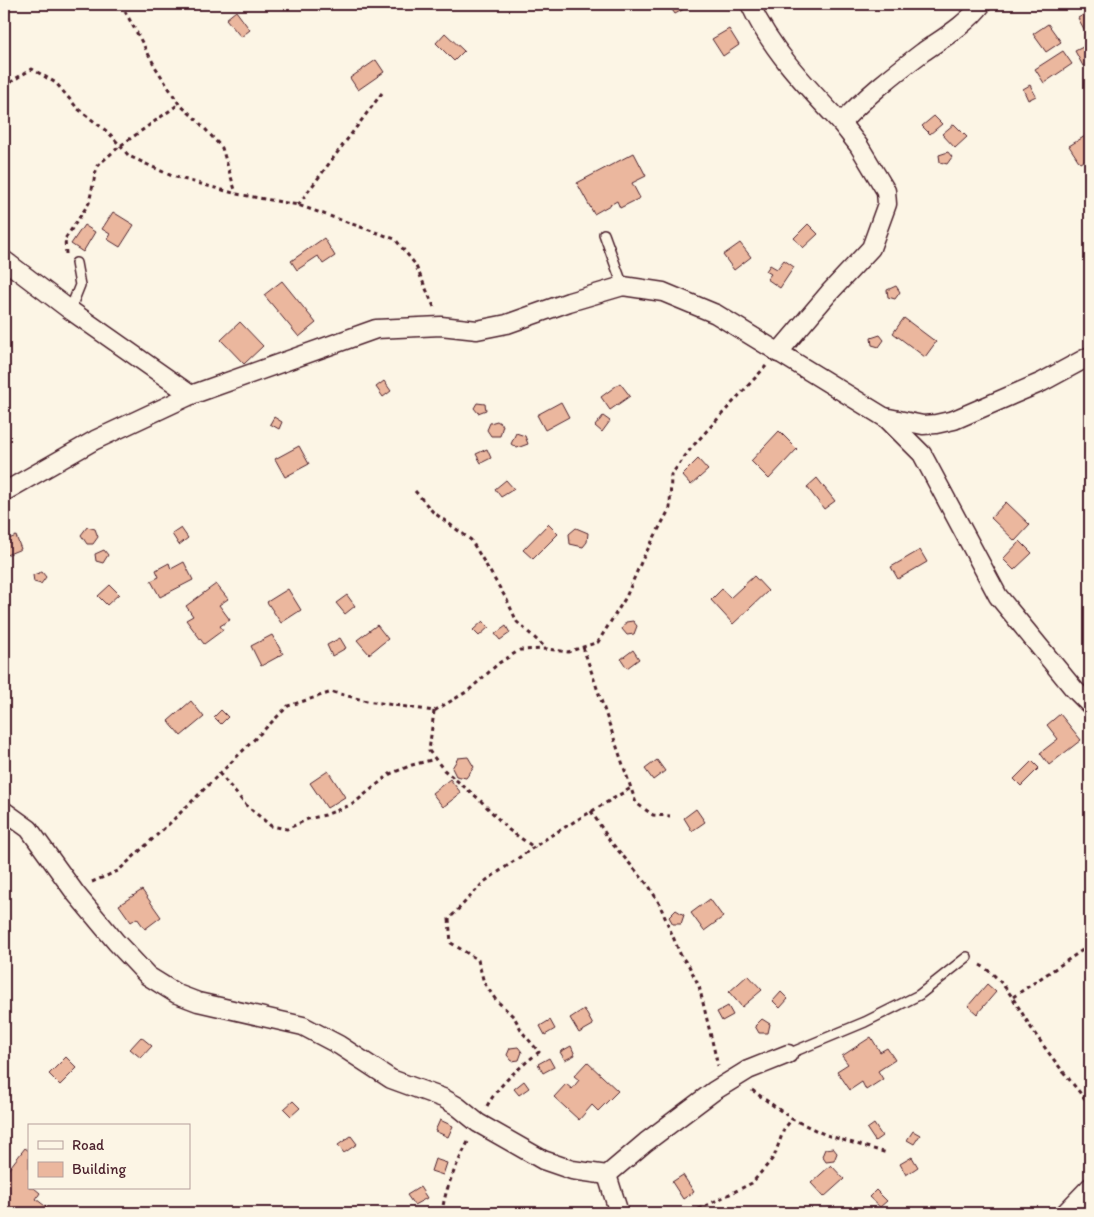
<svg xmlns="http://www.w3.org/2000/svg" width="1094" height="1217" font-family="Itim,sans-serif">
  <rect width="100%" height="100%" fill="#fcf5e5"/>
  <filter id="ink" filterUnits="userSpaceOnUse"><feTurbulence type="fractalNoise" baseFrequency=".02" numOctaves="2"/><feDisplacementMap in="SourceGraphic" scale="10" xChannelSelector="R" yChannelSelector="G"/><feConvolveMatrix kernelMatrix="1 2 1 2 8 2 1 2 1" color-interpolation-filters="sRGB"/></filter>
  <g filter="url(#ink)">
    <g fill="#ebb79e" stroke="#4a1f2b">
      <path d="M668,4H693L675,14Z"/>
      <path d="M236,11L250,30L241,37L226,19Z"/>
      <path d="M1090,11V26L1084,29L1078,18Z"/>
      <path d="M1048,24L1061,42L1046,52L1033,34Z"/>
      <path d="M729,29L739,45L723,56L712,39Z"/>
      <path d="M445,33L464,51L454,61L436,43Z"/>
      <path d="M1085,46L1090,54V62L1083,66L1075,51Z"/>
      <path d="M1063,51L1072,64L1044,83L1035,69Z"/>
      <path d="M376,60L384,72L358,90L350,78Z"/>
      <path d="M1030,85L1036,96L1028,100L1023,89Z"/>
      <path d="M934,116L942,124L930,134L922,126Z"/>
      <path d="M954,124L967,137L955,148L942,134Z"/>
      <path d="M1090,133V157L1080,163L1069,146Z"/>
      <path d="M948,152L952,157L947,164L940,162L939,155Z"/>
      <path d="M634,153L646,176L632,183L640,198L620,208L617,201L594,214L577,183Z"/>
      <path d="M113,212L134,225L120,247L107,239L110,234L102,229Z"/>
      <path d="M808,224L818,234L803,248L794,238Z"/>
      <path d="M84,225L95,232L83,252L71,244Z"/>
      <path d="M324,238L335,256L323,264L318,256L297,270L291,261Z"/>
      <path d="M740,243L751,257L734,270L723,255Z"/>
      <path d="M784,260L794,267L780,288L767,279L771,274L766,271L770,265L777,269Z"/>
      <path d="M282,281L316,323L299,337L264,295Z"/>
      <path d="M896,286L900,292L895,299L888,297L887,290Z"/>
      <path d="M904,318L936,342L925,357L893,333Z"/>
      <path d="M240,322L263,346L244,364L221,340Z"/>
      <path d="M880,335L884,340L879,347L872,345L871,338Z"/>
      <path d="M384,381L391,391L383,397L376,387Z"/>
      <path d="M620,383L630,396L610,410L601,397Z"/>
      <path d="M561,402L569,417L545,430L537,415Z"/>
      <path d="M477,403L485,404L486,410L478,413L474,408Z"/>
      <path d="M603,416L610,421L602,432L595,426Z"/>
      <path d="M274,417L282,422L279,429L270,424Z"/>
      <path d="M497,421L503,425L500,436H491L487,430L490,423Z"/>
      <path d="M779,431L797,449L769,479L751,461Z"/>
      <path d="M516,433L525,436L528,444L517,448L511,444Z"/>
      <path d="M299,446L309,464L285,477L275,459Z"/>
      <path d="M487,449L491,458L481,463L476,454Z"/>
      <path d="M698,459L708,470L691,485L682,475Z"/>
      <path d="M817,478L835,501L824,509L807,487Z"/>
      <path d="M506,480L514,489L501,497L495,489Z"/>
      <path d="M1006,502L1030,525L1015,541L991,518Z"/>
      <path d="M548,524L558,534L533,559L523,550Z"/>
      <path d="M87,527L95,529L98,537L93,544H87L81,535Z"/>
      <path d="M181,528L188,538L179,545L172,534Z"/>
      <path d="M576,528L588,533L587,542L583,547L570,544L569,534Z"/>
      <path d="M16,536L21,549L4,556V541Z"/>
      <path d="M1020,541L1032,553L1014,570L1003,559Z"/>
      <path d="M104,550L108,555L103,563L96,561L95,554Z"/>
      <path d="M920,550L927,562L898,579L891,567Z"/>
      <path d="M184,562L193,580L160,597L151,581L159,577L156,570L169,563L171,569Z"/>
      <path d="M42,572L46,577L41,584L34,582L33,575Z"/>
      <path d="M754,576L768,591L733,624L711,600L722,589L730,598Z"/>
      <path d="M216,584L228,599L219,605L230,620L220,626L223,630L204,644L186,620L193,616L186,606Z"/>
      <path d="M110,585L119,594L107,605L98,596Z"/>
      <path d="M288,589L301,610L281,623L267,602Z"/>
      <path d="M347,595L355,606L345,614L336,603Z"/>
      <path d="M483,621L489,627L479,636L473,630Z"/>
      <path d="M633,621L637,626L634,634L627,635L622,629L626,622Z"/>
      <path d="M377,625L388,639L369,654L357,640Z"/>
      <path d="M506,626L510,633L500,640L495,634Z"/>
      <path d="M272,635L283,654L261,666L251,646Z"/>
      <path d="M340,638L346,648L332,656L327,645Z"/>
      <path d="M633,650L639,659L627,668L621,659Z"/>
      <path d="M191,701L204,717L181,736L168,721Z"/>
      <path d="M221,710L228,717L221,724L214,717Z"/>
      <path d="M1060,714L1081,740L1049,765L1040,753L1058,739L1047,725Z"/>
      <path d="M468,757L474,767L466,778L456,776L452,768L458,758Z"/>
      <path d="M657,760L665,771L653,780L645,769Z"/>
      <path d="M1032,761L1039,768L1021,786L1014,779Z"/>
      <path d="M328,771L345,797L327,808L310,783Z"/>
      <path d="M450,779L461,793L443,807L432,793Z"/>
      <path d="M696,809L705,822L692,831L684,818Z"/>
      <path d="M142,890L161,917L145,929L137,918L131,922L119,905Z"/>
      <path d="M710,899L723,917L704,931L691,913Z"/>
      <path d="M676,910L684,915L681,924H673L669,917Z"/>
      <path d="M748,975L762,990L742,1007L729,992Z"/>
      <path d="M987,984L996,992L977,1014L968,1006Z"/>
      <path d="M781,992L788,999L780,1008L773,1001Z"/>
      <path d="M728,1006L733,1015L722,1021L717,1012Z"/>
      <path d="M584,1009L593,1025L579,1033L570,1018Z"/>
      <path d="M762,1019L770,1024L768,1033H759L755,1026Z"/>
      <path d="M550,1020L555,1029L545,1035L540,1026Z"/>
      <path d="M141,1037L152,1046L141,1058L130,1049Z"/>
      <path d="M871,1037L880,1052L887,1048L895,1060L878,1071L883,1079L866,1090L862,1082L850,1090L837,1071L848,1064L842,1056Z"/>
      <path d="M571,1046L575,1055L565,1060L560,1052Z"/>
      <path d="M518,1047L522,1052L519,1060L512,1061L507,1055L510,1048Z"/>
      <path d="M66,1057L77,1068L60,1085L49,1074Z"/>
      <path d="M549,1058L554,1067L543,1073L538,1064Z"/>
      <path d="M587,1062L618,1091L598,1111L592,1105L579,1120L554,1097L566,1084L572,1089L579,1080L574,1076Z"/>
      <path d="M524,1081L529,1088L519,1095L514,1089Z"/>
      <path d="M293,1101L300,1108L291,1116L284,1109Z"/>
      <path d="M440,1120L453,1126L448,1137L435,1131Z"/>
      <path d="M874,1124L882,1136L875,1141L867,1129Z"/>
      <path d="M913,1131L920,1135L914,1144L907,1140Z"/>
      <path d="M351,1136L357,1144L344,1153L338,1145Z"/>
      <path d="M25,1148L29,1151V1188H34L40,1193L36,1199L54,1213H4V1175Z"/>
      <path d="M833,1148L837,1153L834,1161L826,1162L822,1156L825,1149Z"/>
      <path d="M912,1157L918,1167L906,1175L900,1164Z"/>
      <path d="M435,1159L447,1163L443,1175L431,1171Z"/>
      <path d="M831,1165L844,1179L824,1197L811,1183Z"/>
      <path d="M683,1175L694,1192L683,1199L672,1182Z"/>
      <path d="M420,1187L427,1198L414,1205L407,1195Z"/>
      <path d="M876,1190L887,1201L880,1207L869,1197Z"/>
    </g>
    <g fill="none" stroke-linecap="round" stroke-linejoin="round">
      <defs>
        <g id="lane">
          <path d="M604,234L623,286"/>
          <path d="M70,310L80,285L76,263"/>
          <path d="M788,1054L865,1022L919,995L967,957"/>
        </g>
        <g id="street">
          <path d="M750,4C771,50 807,87 841,123"/>
          <path d="M4,260L70,310L191,395"/>
          <path d="M778,353L829,293L871,248L887,204L886,191L859,146L841,123C866,96 894,74 923,52C943,38 967,24 982,4"/>
          <path d="M885,417L922,454L998,596L1074,689L1090,705"/>
          <path d="M4,492L95,440L191,395L376,329L441,326L477,330L507,324L569,302L623,286L663,292L716,314L884,417L923,425L936,424L954,420L1042,382L1090,356"/>
          <path d="M4,811L29,829L76,894L116,942L148,976L177,994L198,1002L303,1026L339,1045L391,1079L443,1098L457,1106L478,1123L543,1160L572,1170L607,1175L646,1142L714,1091L748,1070L788,1054"/>
          <path d="M607,1175L619,1213"/>
          <path d="M1065,1213L1090,1187"/>
        </g>
      </defs>
      <use href="#lane" stroke="#4a1f2b" stroke-width="12"/>
      <use href="#street" stroke="#4a1f2b" stroke-width="21"/>
      <g stroke="#4a1f2b" stroke-width="3" stroke-dasharray="4 4" stroke-linecap="butt">
        <path d="M121,4L156,68L179,104L198,121L222,148L236,193"/>
        <path d="M4,88L15,79L32,69L56,83L78,109L109,133L129,156L172,176L237,194L298,205L395,239L415,264L434,307"/>
        <path d="M298,205L382,93"/>
        <path d="M66,254L65,239L89,203L97,166L120,146L179,104"/>
        <path d="M415,491L433,512L471,540L507,600L517,622L547,649"/>
        <path d="M583,647L636,803L653,815L670,816"/>
        <path d="M434,711L429,751L444,770L479,799L509,830L535,848"/>
        <path d="M219,773L246,805L271,826L287,829L308,819L325,815L353,804L390,774L412,765L435,759"/>
        <path d="M591,811L610,841L649,886L659,903L681,956L689,966L699,986L718,1066"/>
        <path d="M92,882L118,871L170,823L288,706L332,692L367,701L434,711L468,691L499,663L520,650L547,649L568,652L598,642L626,597L642,560L670,508L671,475L692,447L766,366"/>
        <path d="M980,965C1008,981 1020,1013 1038,1038C1054,1061 1072,1083 1090,1105"/>
        <path d="M1013,997L1090,945"/>
        <path d="M752,1090L792,1119L826,1135L887,1153"/>
        <path d="M487,1106C499,1084 519,1068 539,1052L523,1033L514,1017L496,1000L484,983L478,960L451,943L449,919L484,882L550,836L631,788"/>
        <path d="M442,1213C445,1187 457,1164 469,1140"/>
        <path d="M691,1213L752,1183L774,1157L784,1129L792,1119"/>
      </g>
      <use href="#lane" stroke="#fcf5e5" stroke-width="9"/>
      <use href="#street" stroke="#fcf5e5" stroke-width="18"/>
    </g>
  </g>
  <rect width="1094" height="1217" fill="none" stroke="#fcf5e5" stroke-width="20"/>
  <rect x="10" y="10" width="1074" height="1197" fill="none" stroke="#4a1f2b" stroke-width="2" filter="url(#ink)"/>
  <rect x="28" y="1124" width="162" height="65" fill="#fcf5e5" stroke="#b59f9b"/>
  <rect x="38" y="1141" width="25" height="8" fill="#fcf5e5" stroke="#b59f9b"/>
  <text x="72" y="1150" font-size="15" fill="#4a1f2b">Road</text>
  <rect x="38" y="1162" width="25" height="15" fill="#ebb79e" stroke="#b59f9b"/>
  <text x="72" y="1174" font-size="15" fill="#4a1f2b">Building</text>
</svg>
